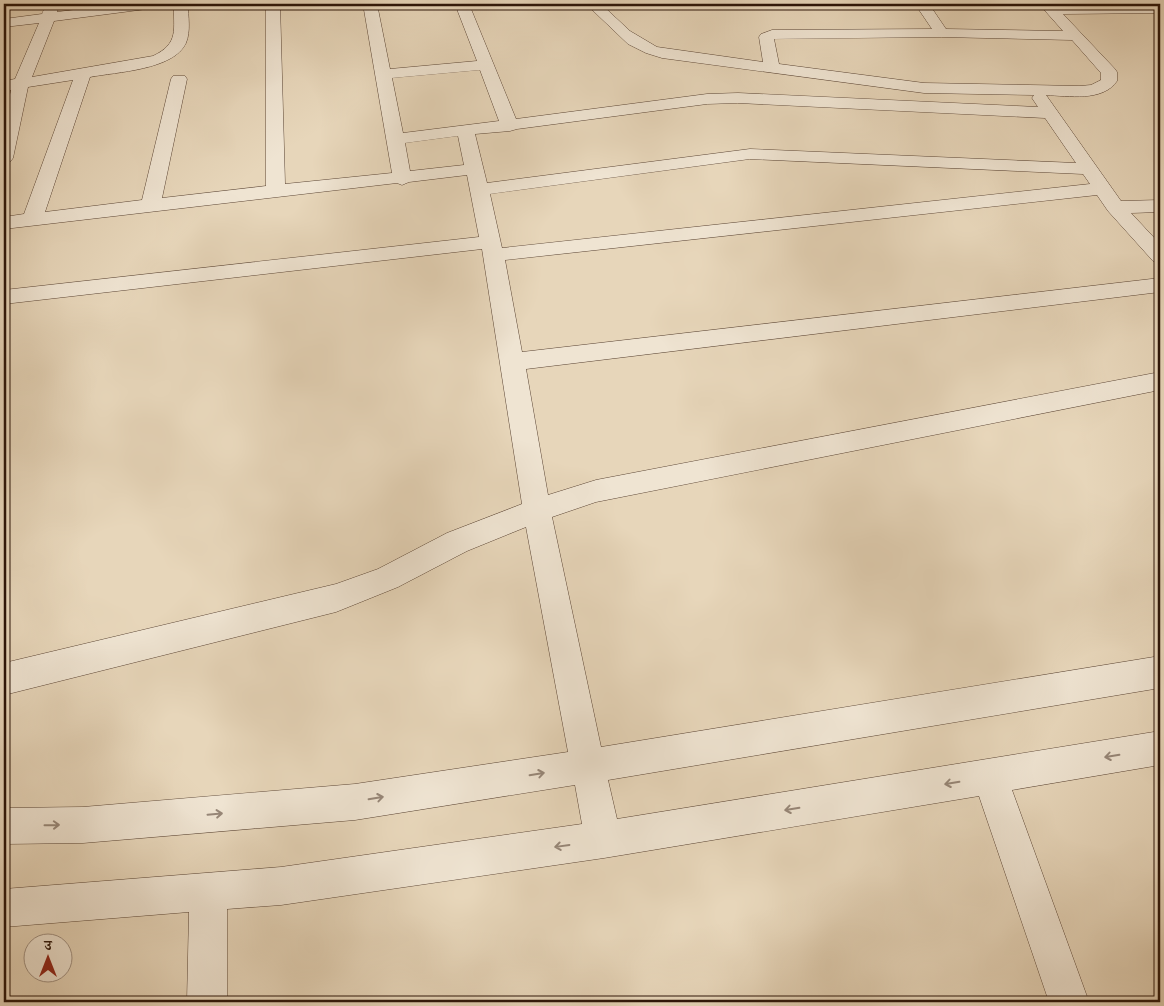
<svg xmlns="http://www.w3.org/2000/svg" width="1164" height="1006" font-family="'IM FELL English','Noto Serif Devanagari',serif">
  <rect width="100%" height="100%" fill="#e7d6ba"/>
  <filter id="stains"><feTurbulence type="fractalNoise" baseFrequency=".004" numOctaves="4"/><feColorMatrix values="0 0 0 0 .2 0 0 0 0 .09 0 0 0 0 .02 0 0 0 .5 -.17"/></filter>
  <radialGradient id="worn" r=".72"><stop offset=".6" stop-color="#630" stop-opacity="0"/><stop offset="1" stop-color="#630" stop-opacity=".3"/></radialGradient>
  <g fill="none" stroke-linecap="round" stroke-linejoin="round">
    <defs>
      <path id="minor" d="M46,4H60L57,12L122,4H161L154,8L54,21L32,77L153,56C180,43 173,29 174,4H188C188,16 191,31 186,43C174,70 116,72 90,77L45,212L142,200L171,79L173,76H185L187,79L162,198L266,186V4H280L285,184L392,173L363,4H377L390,69L477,61L455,4H469L516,119L707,94L738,93L1038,107L1032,98L1034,95L924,93L662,58L646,53L628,44L586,4H601L630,31L657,47L763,62L759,37L761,34L772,30L932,29L915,4H929L946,29L1063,31L1039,4H1054L1055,6L1160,5V13L1063,14L1115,69L1117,72V81C1103,102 1068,96 1046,95L1121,201L1160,200V212L1131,213L1160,244V263L1153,261L1108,211L1097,195L505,260L522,352L1160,278V292L526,369L548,495L596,480L1160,372V390L596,502L552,517L601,747L1160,656V688L608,780L617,819L1160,731V765L1012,790L1089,1002H1049L979,796L604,858L281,905L227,909V1002H187L189,912L4,927V889L281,867L582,824L575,785L355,820L83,843L4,844V808L83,807L355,784L568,752L526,527L467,551L398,587L336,612L4,695V663L336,584L378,569L447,533L522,504L482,249L4,304V290L479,237L467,175L409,182L402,185L397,183L4,229V217L24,214L73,80L28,87L13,158L10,162L4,163V122L11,90L4,91V81L15,79L39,23L4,27V19L42,14ZM942,37L1072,40L1101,73V80L1091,85L1080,86L924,83L779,64L774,39ZM480,70L499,121L403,133L392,78ZM738,103L1045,118L1076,163L750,149L487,183L475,134L510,131L517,129L707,104ZM458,136L464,165L410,171L405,143ZM750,159L1083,174L1090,184L502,248L490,194Z"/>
    </defs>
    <use href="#minor" stroke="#5b4535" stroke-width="1"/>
    <use href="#minor" fill="#efe4d2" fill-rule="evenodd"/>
  </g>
  <defs><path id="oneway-shaft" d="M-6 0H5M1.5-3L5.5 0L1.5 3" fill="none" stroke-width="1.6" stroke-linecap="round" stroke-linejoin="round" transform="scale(1.25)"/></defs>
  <g stroke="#978778">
    <use href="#oneway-shaft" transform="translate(1112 756) rotate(171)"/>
    <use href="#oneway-shaft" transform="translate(537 774) rotate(-9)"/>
    <use href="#oneway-shaft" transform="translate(952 783) rotate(171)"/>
    <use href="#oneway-shaft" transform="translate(376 798) rotate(-9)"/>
    <use href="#oneway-shaft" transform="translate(792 809) rotate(171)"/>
    <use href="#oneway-shaft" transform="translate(215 814) rotate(-5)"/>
    <use href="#oneway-shaft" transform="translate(52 825) rotate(-1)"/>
    <use href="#oneway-shaft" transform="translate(562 846) rotate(172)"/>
  </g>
  <rect width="1164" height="1006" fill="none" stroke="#e7d6ba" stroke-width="20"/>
  <rect x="5" y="5" width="1154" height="996" fill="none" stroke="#2c1509" stroke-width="2.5"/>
  <rect x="10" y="10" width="1144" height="986" fill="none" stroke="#2c1509"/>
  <g transform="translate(48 958)"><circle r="24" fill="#efe4d2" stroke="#a19182"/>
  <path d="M0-4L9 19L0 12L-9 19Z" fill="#8f2418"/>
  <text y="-8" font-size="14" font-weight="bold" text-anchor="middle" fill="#2c1509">उ</text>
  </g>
  <rect width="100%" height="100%" filter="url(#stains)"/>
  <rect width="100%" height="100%" fill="url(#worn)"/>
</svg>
